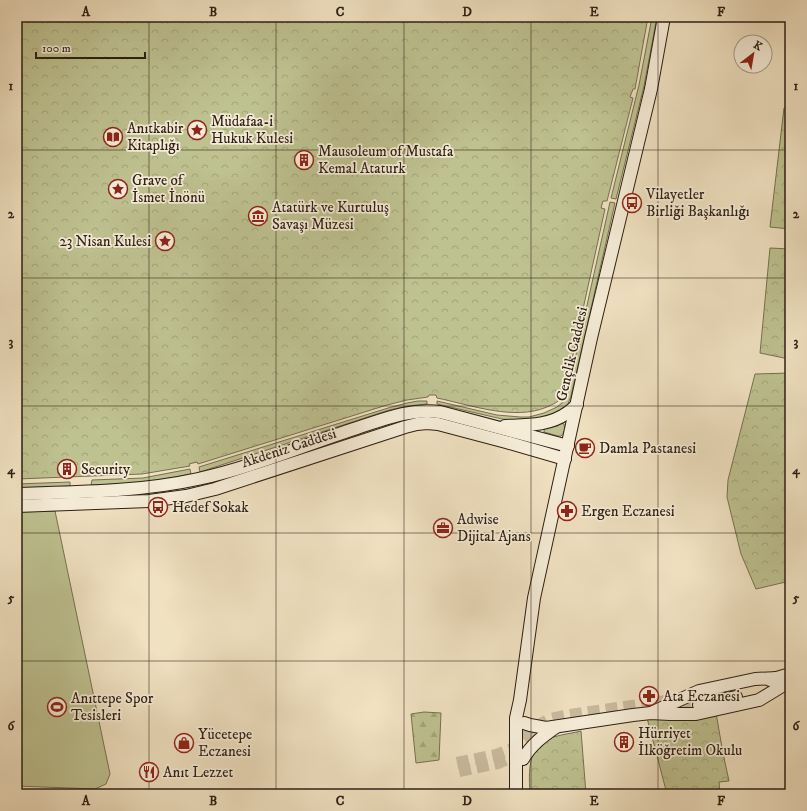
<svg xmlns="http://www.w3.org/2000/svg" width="807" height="811" font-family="'IM FELL DW Pica',serif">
  <defs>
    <pattern id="forest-firs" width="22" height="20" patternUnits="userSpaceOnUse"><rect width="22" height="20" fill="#bec190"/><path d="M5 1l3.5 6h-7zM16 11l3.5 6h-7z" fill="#a4a57b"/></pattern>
    <pattern id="park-crowns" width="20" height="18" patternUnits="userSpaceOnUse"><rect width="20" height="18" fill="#bec190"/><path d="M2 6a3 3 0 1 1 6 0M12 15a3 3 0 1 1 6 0" fill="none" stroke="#a4a57b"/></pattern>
  </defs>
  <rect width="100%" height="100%" fill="#f0e1c1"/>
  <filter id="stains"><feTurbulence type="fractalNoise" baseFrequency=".005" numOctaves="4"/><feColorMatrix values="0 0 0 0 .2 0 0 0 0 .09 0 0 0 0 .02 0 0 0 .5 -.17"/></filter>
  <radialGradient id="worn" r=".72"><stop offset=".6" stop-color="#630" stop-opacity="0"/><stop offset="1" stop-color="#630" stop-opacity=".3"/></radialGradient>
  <g fill="#bec190" stroke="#767052">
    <path d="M652,17H657L644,86L616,199L611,198L639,85Z"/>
    <path d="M610,202L615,203L571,396L568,404L560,411L543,418L518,421L502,419L437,404V401L497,415L520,417H529L544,413L557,407L562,403L567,395Z"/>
    <path d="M418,401H427V404L408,406L389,410L200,472L199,467L388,408L407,403Z"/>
    <path d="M190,469L191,474L144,483L91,485L92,480L143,478Z"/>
    <path d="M70,482V486L17,488V484Z"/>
    <path d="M55,511L110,774L106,784L95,789L17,786V512Z"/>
  </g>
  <g fill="url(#forest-firs)" stroke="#767052">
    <path d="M561,423L564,424C565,430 565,432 561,436H558L544,432V431L545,428Z"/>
    <path d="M424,712L441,713L439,760L416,763L411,714Z"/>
  </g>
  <g fill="url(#park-crowns)" stroke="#767052">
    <path d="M17,17H648L635,89H633L630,97L633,98L607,201H603L601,208L605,209L565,391C562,400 556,403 547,407C514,421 471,405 437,398L436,395H429L428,397L407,400L387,405L198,464L197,462L189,464L190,466L142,474L17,479Z"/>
    <path d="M784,108L790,109V229L770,227Z"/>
    <path d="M770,248L790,249V357L784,358L760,353Z"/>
    <path d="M790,373V581L756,589L741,554L727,497L728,480L755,374Z"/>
    <path d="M716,713L723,753L729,781L719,782L720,794H667L647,718Z"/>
    <path d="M581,731L586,794H530C529,777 527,751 544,741C555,735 569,734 581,731Z"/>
  </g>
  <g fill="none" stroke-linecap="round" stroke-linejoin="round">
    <g stroke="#c9ba9e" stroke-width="12" stroke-dasharray="12 6" stroke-linecap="butt">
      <path d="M661,710L699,705"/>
      <path d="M457,763L496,755L512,749L539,725L550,719L569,715L673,700"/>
      <path d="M459,771L498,763L514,756L523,749"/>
    </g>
    <defs>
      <g id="secondary">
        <path d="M505,426C526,425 549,426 567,413C571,411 574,407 577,405"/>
        <path d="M17,494C77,492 139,492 198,479C253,467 304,445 357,428C384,419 411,408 440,412L568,446"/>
        <path d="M17,506L149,501L186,496L215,489L405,427L417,424L427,423L438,424L506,442L565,459"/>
        <path d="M770,680L790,674"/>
        <path d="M699,705L736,697"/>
        <path d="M653,712L699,691L755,679L778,678"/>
        <path d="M524,723L530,725L546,728L633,715L651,713L670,714H696L759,700L782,686"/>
        <path d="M523,759C531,745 543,736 556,727"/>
        <path d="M516,794V718L520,700L534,598L591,338L651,89L664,17"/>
      </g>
    </defs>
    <use href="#secondary" stroke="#2e1f14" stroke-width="14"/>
    <use href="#secondary" stroke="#f5ecd7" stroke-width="12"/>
  </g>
  <path fill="none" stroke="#2e1f14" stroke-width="1" stroke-opacity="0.55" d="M149,17V794M276,17V794M404,17V794M531,17V794M658,17V794M17,150H790M17,278H790M17,406H790M17,533H790M17,661H790"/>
  <defs>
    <symbol id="sight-ring" viewBox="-11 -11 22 22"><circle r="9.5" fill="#f5ecd7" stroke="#8f2418" stroke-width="1.5"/><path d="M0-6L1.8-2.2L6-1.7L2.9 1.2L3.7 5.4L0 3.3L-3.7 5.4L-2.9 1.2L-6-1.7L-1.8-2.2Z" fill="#8f2418"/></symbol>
    <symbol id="library-ring" viewBox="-11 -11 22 22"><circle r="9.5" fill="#f5ecd7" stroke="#8f2418" stroke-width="1.5"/><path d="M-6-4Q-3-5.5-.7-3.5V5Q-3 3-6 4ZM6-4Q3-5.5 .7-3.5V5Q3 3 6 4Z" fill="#8f2418"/></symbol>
    <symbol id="building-ring" viewBox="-11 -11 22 22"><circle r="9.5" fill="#f5ecd7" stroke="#8f2418" stroke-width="1.5"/><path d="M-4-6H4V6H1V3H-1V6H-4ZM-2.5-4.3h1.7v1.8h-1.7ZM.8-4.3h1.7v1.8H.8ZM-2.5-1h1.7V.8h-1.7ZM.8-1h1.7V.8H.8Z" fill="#8f2418"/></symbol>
    <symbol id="bus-ring" viewBox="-11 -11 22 22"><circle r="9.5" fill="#f5ecd7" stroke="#8f2418" stroke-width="1.5"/><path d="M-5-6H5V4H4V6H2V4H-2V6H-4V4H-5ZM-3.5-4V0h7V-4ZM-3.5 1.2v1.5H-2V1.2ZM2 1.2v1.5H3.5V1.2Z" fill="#8f2418"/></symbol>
    <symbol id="museum-ring" viewBox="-11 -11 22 22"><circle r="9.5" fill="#f5ecd7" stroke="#8f2418" stroke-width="1.5"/><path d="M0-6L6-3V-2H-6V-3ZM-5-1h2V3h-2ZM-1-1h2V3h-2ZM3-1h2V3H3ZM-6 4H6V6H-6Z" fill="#8f2418"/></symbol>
    <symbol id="cafe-ring" viewBox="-11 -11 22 22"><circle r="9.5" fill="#f5ecd7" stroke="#8f2418" stroke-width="1.5"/><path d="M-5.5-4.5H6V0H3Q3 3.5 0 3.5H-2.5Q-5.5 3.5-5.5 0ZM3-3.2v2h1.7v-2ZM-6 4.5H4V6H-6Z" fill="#8f2418"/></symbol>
    <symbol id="pharmacy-ring" viewBox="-11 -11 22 22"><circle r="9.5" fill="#f5ecd7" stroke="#8f2418" stroke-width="1.5"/><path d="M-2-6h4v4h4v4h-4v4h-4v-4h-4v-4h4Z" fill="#8f2418"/></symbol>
    <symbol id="office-ring" viewBox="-11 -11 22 22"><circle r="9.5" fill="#f5ecd7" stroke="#8f2418" stroke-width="1.5"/><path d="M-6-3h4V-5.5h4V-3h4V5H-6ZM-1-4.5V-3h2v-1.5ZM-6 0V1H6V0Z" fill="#8f2418"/></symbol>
    <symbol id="stadium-ring" viewBox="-11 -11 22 22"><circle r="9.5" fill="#f5ecd7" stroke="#8f2418" stroke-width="1.5"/><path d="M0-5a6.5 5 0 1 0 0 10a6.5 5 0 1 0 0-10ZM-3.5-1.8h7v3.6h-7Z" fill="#8f2418"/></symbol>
    <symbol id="shop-ring" viewBox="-11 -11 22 22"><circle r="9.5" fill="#f5ecd7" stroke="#8f2418" stroke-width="1.5"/><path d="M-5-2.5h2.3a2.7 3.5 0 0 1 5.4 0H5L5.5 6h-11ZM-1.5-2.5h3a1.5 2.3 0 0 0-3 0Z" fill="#8f2418"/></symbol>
    <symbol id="restaurant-ring" viewBox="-11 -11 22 22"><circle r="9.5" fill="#f5ecd7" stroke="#8f2418" stroke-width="1.5"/><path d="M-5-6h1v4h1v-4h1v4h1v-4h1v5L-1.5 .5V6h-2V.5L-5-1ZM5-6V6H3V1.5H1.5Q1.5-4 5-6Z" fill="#8f2418"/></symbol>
  </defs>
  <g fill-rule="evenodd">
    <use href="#sight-ring" x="186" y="119" width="22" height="22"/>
    <use href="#library-ring" x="102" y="126" width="22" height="22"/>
    <use href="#building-ring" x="293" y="149" width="22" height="22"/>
    <use href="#sight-ring" x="107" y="178" width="22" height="22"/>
    <use href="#bus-ring" x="621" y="192" width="22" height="22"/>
    <use href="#museum-ring" x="247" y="205" width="22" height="22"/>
    <use href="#sight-ring" x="154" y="230" width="22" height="22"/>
    <use href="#cafe-ring" x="574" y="437" width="22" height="22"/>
    <use href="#building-ring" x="56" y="458" width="22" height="22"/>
    <use href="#bus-ring" x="147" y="496" width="22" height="22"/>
    <use href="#pharmacy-ring" x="556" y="500" width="22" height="22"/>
    <use href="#office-ring" x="432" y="517" width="22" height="22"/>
    <use href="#pharmacy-ring" x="638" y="685" width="22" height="22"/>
    <use href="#stadium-ring" x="46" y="696" width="22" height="22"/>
    <use href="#building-ring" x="613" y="731" width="22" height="22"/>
    <use href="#shop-ring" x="173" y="732" width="22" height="22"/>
    <use href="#restaurant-ring" x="138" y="761" width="22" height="22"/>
  </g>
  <g text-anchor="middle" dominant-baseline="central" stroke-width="3.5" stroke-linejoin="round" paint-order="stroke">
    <g font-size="15" fill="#2e1f14" stroke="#f5ecd7" text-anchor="start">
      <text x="211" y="121">Müdafaa-i<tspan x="211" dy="17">Hukuk Kulesi</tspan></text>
      <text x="127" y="128">Anıtkabir<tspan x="127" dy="17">Kitaplığı</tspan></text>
      <text x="318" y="151">Mausoleum of Mustafa<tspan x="318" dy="17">Kemal Ataturk</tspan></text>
      <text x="132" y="180">Grave of<tspan x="132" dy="17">İsmet İnönü</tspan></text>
      <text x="646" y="194">Vilayetler<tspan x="646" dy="17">Birliği Başkanlığı</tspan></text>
      <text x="272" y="207">Atatürk ve Kurtuluş<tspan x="272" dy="17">Savaşı Müzesi</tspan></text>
      <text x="151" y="241" text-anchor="end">23 Nisan Kulesi</text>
      <text x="599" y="448">Damla Pastanesi</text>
      <text x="81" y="469">Security</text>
      <text x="172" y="507">Hedef Sokak</text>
      <text x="581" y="511">Ergen Eczanesi</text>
      <text x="457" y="519">Adwise<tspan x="457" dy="17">Dijital Ajans</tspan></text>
      <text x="663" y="696">Ata Eczanesi</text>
      <text x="71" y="698">Anıttepe Spor<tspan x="71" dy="17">Tesisleri</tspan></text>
      <text x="638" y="733">Hürriyet<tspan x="638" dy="17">İlköğretim Okulu</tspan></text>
      <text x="198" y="734">Yücetepe<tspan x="198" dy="17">Eczanesi</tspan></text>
      <text x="163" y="772">Anıt Lezzet</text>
    </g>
    <g font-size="15" fill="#2e1f14" stroke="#f5ecd7">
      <text transform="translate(572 354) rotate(-77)">Gençlik Caddesi</text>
      <text transform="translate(289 448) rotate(-18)">Akdeniz Caddesi</text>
    </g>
  </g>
  <rect width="807" height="811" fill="none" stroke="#f0e1c1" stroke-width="44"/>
  <g transform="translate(753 54) rotate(31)"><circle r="19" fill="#f5ecd7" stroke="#a59a89"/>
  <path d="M0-3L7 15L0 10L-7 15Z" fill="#8f2418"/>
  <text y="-6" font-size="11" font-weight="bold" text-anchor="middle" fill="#2e1f14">K</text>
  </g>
  <path d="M36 52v6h109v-6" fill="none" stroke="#2e1f14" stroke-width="2"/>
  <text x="42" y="52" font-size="12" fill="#2e1f14" stroke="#f5ecd7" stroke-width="3" paint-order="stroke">100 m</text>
  <rect x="22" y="22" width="763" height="767" fill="none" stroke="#2e1f14" stroke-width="1.5"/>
  <g font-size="13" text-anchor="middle" font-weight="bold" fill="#2e1f14">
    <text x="86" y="16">A</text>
    <text x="213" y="16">B</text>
    <text x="340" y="16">C</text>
    <text x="467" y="16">D</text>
    <text x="594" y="16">E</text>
    <text x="721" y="16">F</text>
    <text x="11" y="90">1</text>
    <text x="796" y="90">1</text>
    <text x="11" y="218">2</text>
    <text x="796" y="218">2</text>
    <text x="11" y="346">3</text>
    <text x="796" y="346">3</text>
    <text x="11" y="474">4</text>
    <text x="796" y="474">4</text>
    <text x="11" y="602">5</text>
    <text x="796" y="602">5</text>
    <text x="11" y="730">6</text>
    <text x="796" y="730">6</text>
    <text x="86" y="805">A</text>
    <text x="213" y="805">B</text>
    <text x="340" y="805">C</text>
    <text x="467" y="805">D</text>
    <text x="594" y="805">E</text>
    <text x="721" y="805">F</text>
  </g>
  <rect width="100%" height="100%" filter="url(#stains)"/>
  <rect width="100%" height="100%" fill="url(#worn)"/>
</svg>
